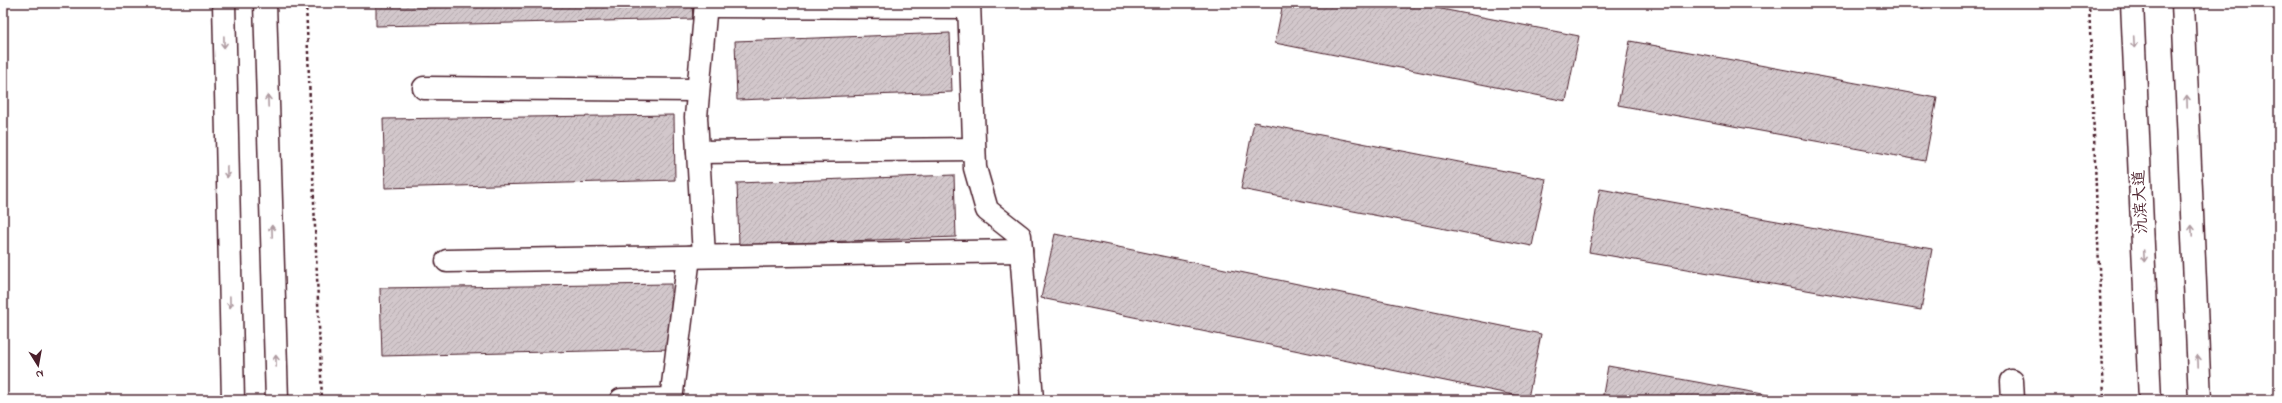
<svg xmlns="http://www.w3.org/2000/svg" width="2282" height="403" font-family="'Indie Flower','LXGW WenKai TC',sans-serif">
  <defs>
    <pattern id="building-hatch" width="6" height="6" patternUnits="userSpaceOnUse"><rect width="6" height="6" fill="#d2c7cb"/><path d="M-1 1l2-2M0 6l6-6M5 7l2-2" fill="none" stroke="#b6aaae"/></pattern>
  </defs>
  <rect width="100%" height="100%" fill="#fff"/>
  <filter id="ink" filterUnits="userSpaceOnUse"><feTurbulence type="fractalNoise" baseFrequency=".025" numOctaves="2"/><feDisplacementMap in="SourceGraphic" scale="8" xChannelSelector="R" yChannelSelector="G"/><feConvolveMatrix kernelMatrix="1 2 1 2 8 2 1 2 1" color-interpolation-filters="sRGB"/></filter>
  <g filter="url(#ink)">
    <g fill="url(#building-hatch)" stroke="#4a1f2b">
      <path d="M376,3H692L693,19L376,26Z"/>
      <path d="M1283,3H1411L1579,36L1566,101L1275,43Z"/>
      <path d="M1894,3H1925L1924,8Z"/>
      <path d="M950,33L952,92L737,100L735,41Z"/>
      <path d="M1630,41L1937,98L1925,161L1618,105Z"/>
      <path d="M674,115L675,180L385,188L383,119Z"/>
      <path d="M1254,122L1546,179L1532,246L1241,189Z"/>
      <path d="M954,175L956,237L739,245L737,183Z"/>
      <path d="M1600,189L1932,249L1921,310L1589,252Z"/>
      <path d="M1055,234L1541,334L1528,398L1041,298Z"/>
      <path d="M671,284L672,349L382,356L380,288Z"/>
      <path d="M1608,366L1796,400H1602Z"/>
    </g>
    <g fill="none" stroke-linecap="round" stroke-linejoin="round">
      <defs>
        <g id="minor">
          <path d="M969,3L975,168L987,210L1020,236L1032,400"/>
          <path d="M706,6L969,7"/>
          <path d="M424,88L698,90"/>
          <path d="M698,152L974,149"/>
          <path d="M704,256L696,117L706,3"/>
          <path d="M447,261L1021,251"/>
          <path d="M2012,381L2013,400"/>
          <path d="M621,400L671,399"/>
          <path d="M671,400L689,257"/>
        </g>
        <g id="major">
          <path d="M224,3L233,400"/>
          <path d="M265,3L277,400"/>
          <path d="M2132,3L2150,400"/>
          <path d="M2183,3L2200,400"/>
        </g>
      </defs>
      <use href="#minor" stroke="#4a1f2b" stroke-width="25"/>
      <use href="#major" stroke="#4a1f2b" stroke-width="25"/>
      <g stroke="#4a1f2b" stroke-width="2.5" stroke-dasharray="3 3" stroke-linecap="butt">
        <path d="M306,3L322,400"/>
        <path d="M2089,3L2104,400"/>
      </g>
      <use href="#minor" stroke="#fff" stroke-width="22"/>
      <use href="#major" stroke="#fff" stroke-width="22"/>
    </g>
    <defs><path id="oneway-shaft" d="M-6 0H5M1.5-3L5.5 0L1.5 3" fill="none" stroke-width="1.6" stroke-linecap="round" stroke-linejoin="round"/></defs>
    <g stroke="#ae9aa0">
      <use href="#oneway-shaft" transform="translate(224 42) rotate(89)"/>
      <use href="#oneway-shaft" transform="translate(2134 42) rotate(87)"/>
      <use href="#oneway-shaft" transform="translate(268 101) rotate(-92)"/>
      <use href="#oneway-shaft" transform="translate(2187 101) rotate(-92)"/>
      <use href="#oneway-shaft" transform="translate(227 172) rotate(89)"/>
      <use href="#oneway-shaft" transform="translate(272 231) rotate(-92)"/>
      <use href="#oneway-shaft" transform="translate(2192 231) rotate(-92)"/>
      <use href="#oneway-shaft" transform="translate(2144 256) rotate(87)"/>
      <use href="#oneway-shaft" transform="translate(230 302) rotate(89)"/>
      <use href="#oneway-shaft" transform="translate(276 361) rotate(-92)"/>
      <use href="#oneway-shaft" transform="translate(2198 361) rotate(-92)"/>
    </g>
  </g>
  <g text-anchor="middle" dominant-baseline="central" stroke-width="4" stroke-linejoin="round" paint-order="stroke">
    <g font-size="16" fill="#4a1f2b" stroke="#fff">
      <text transform="translate(2141 202) rotate(-93)">氿滨大道</text>
    </g>
  </g>
  <rect width="2282" height="403" fill="none" stroke="#fff" stroke-width="16"/>
  <rect x="8" y="8" width="2266" height="387" fill="none" stroke="#4a1f2b" stroke-width="1.5" filter="url(#ink)"/>
  <g transform="translate(38 365) rotate(169)" stroke="#ffffff" stroke-width="3" paint-order="stroke">
  <path d="M0-3L7 15L0 10L-7 15Z" fill="#4a1f2b"/>
  <text y="-6" font-size="11" font-weight="bold" text-anchor="middle" fill="#4a1f2b">N</text>
  </g>
</svg>
